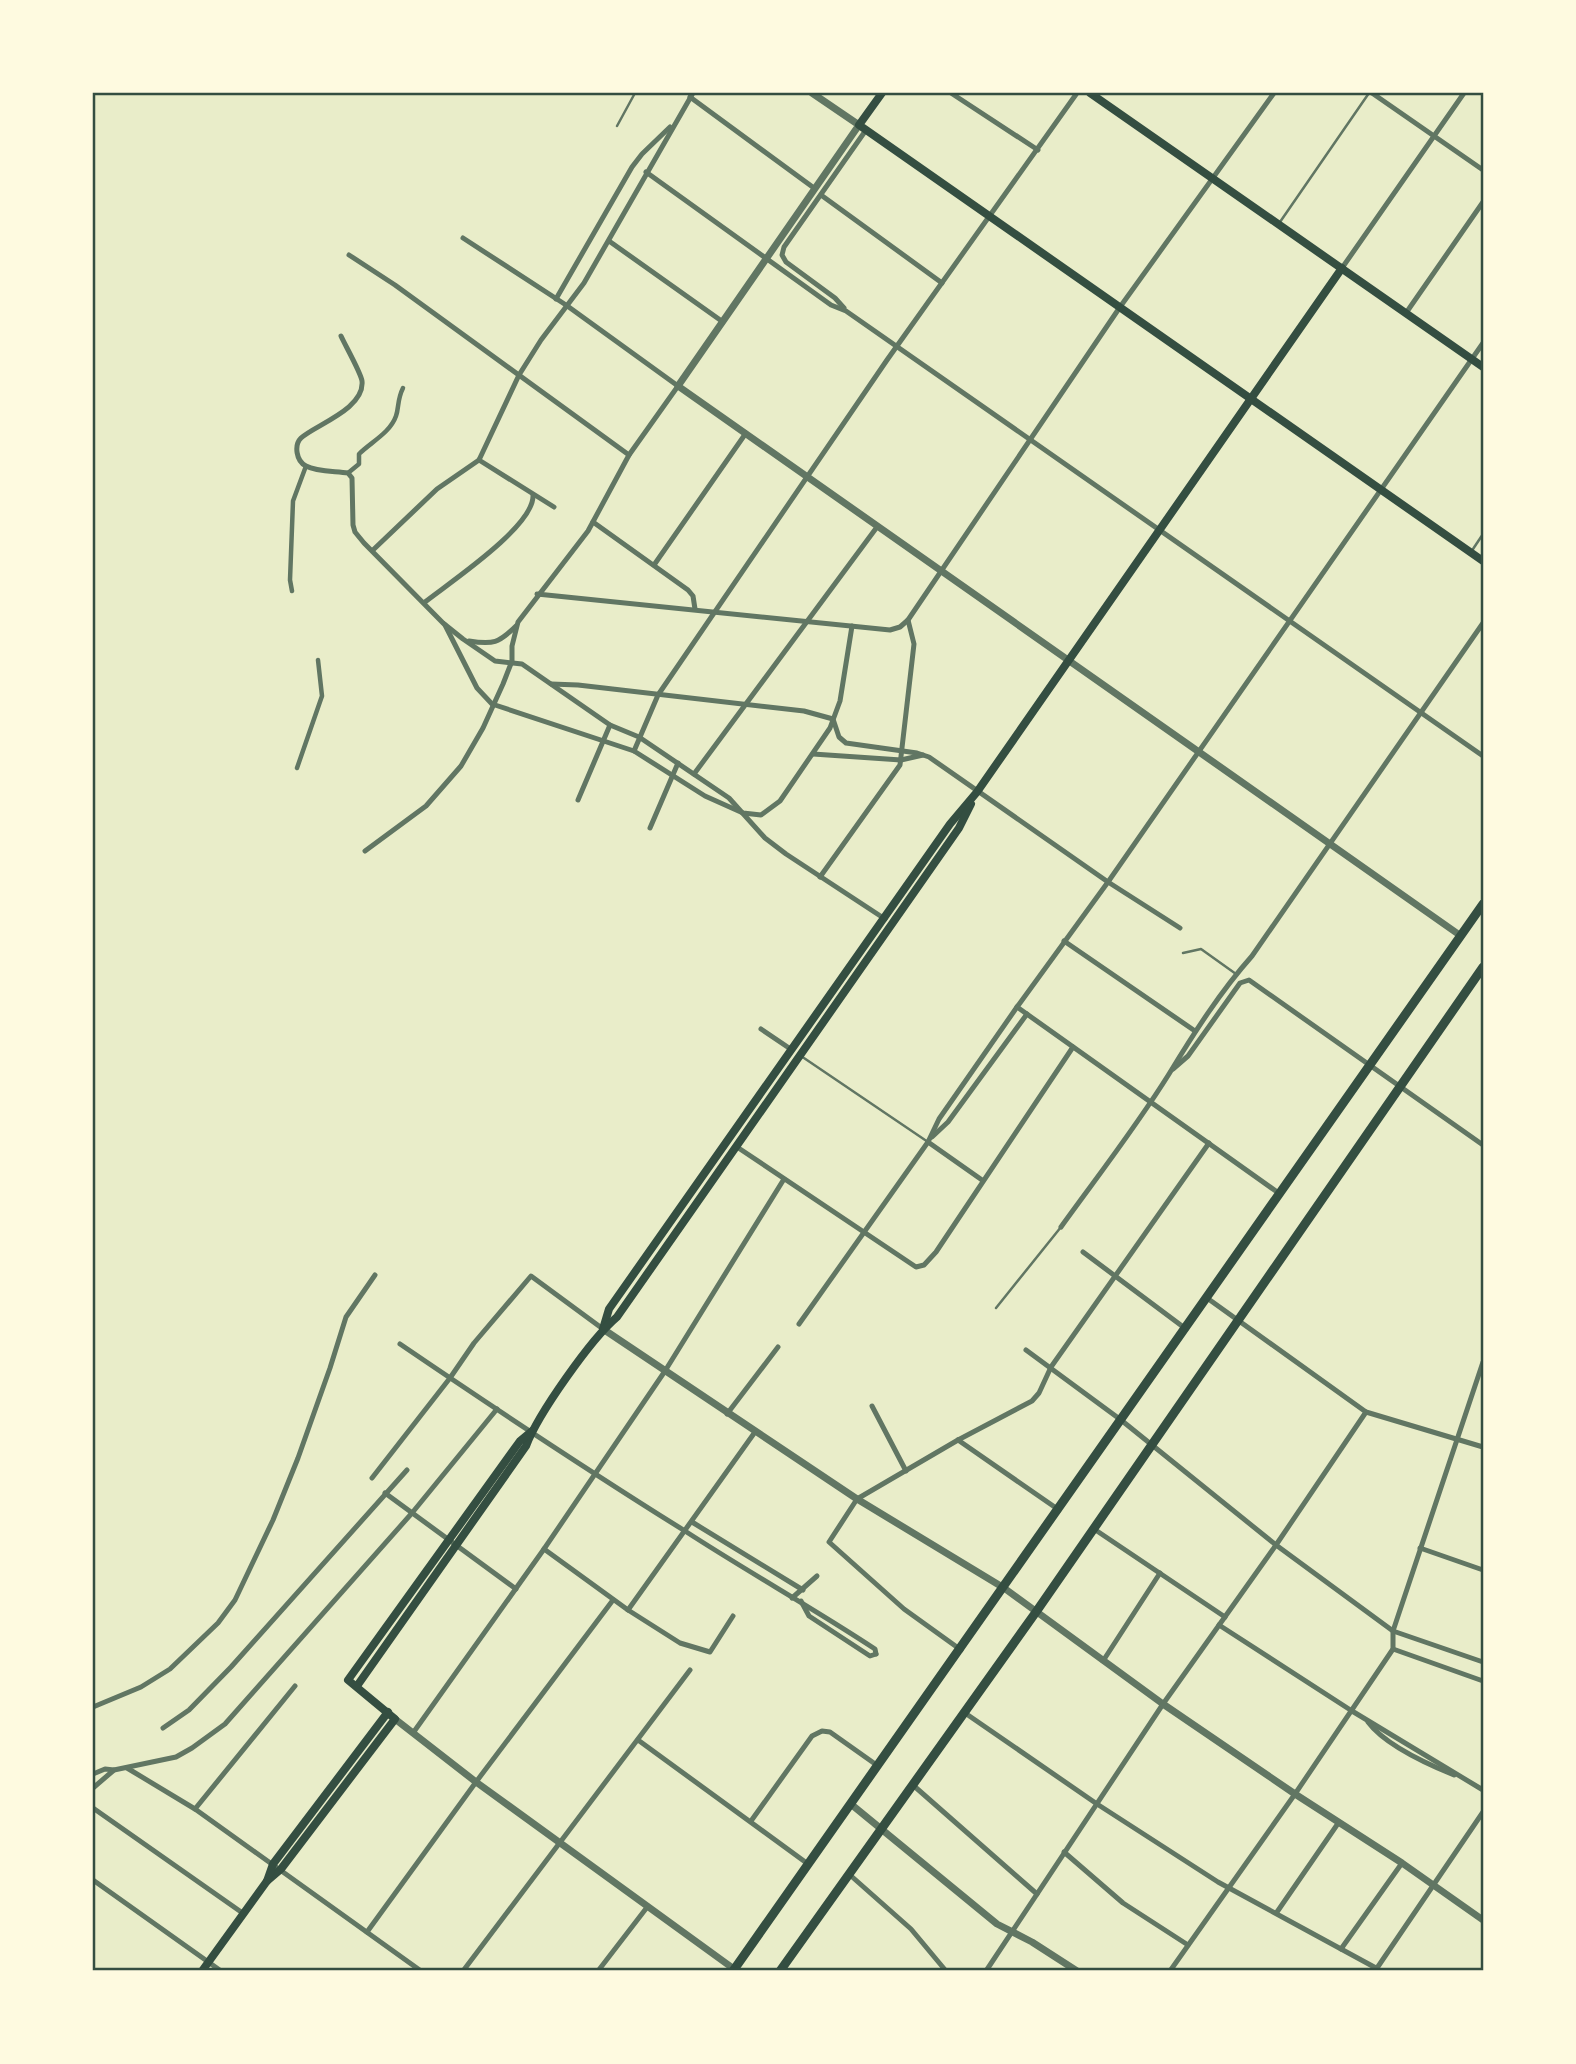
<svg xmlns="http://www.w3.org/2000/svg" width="1576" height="2064" font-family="Cabin,sans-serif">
  <rect width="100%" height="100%" fill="#e9edc9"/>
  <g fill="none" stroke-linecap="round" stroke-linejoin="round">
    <g stroke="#617663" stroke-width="2.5">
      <path d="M617,126L635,93"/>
      <path d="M1280,222L1369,93"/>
      <path d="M1473,549L1483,534"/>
      <path d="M1183,953L1201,949L1236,974"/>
      <path d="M801,1056L928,1142"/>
      <path d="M996,1308L1061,1227"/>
    </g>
    <g stroke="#617663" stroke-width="4.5">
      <path d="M348,473L359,464V454C371,442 390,433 396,416C399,408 397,400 403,388"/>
      <path d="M292,591L290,580L293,501L306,466"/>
      <path d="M297,768L322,696L318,660"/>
    </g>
    <g stroke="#617663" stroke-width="5">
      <path d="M951,93L1038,150"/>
      <path d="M1372,93L1483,170"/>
      <path d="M690,97L814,188"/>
      <path d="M646,172L831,305L846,311L1483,756"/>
      <path d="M821,195L942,283"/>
      <path d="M609,241L723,322"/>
      <path d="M349,255L395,285L629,455"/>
      <path d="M1342,268L1464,93"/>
      <path d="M556,299L632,167L642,154L670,127"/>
      <path d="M844,308L835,298L786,262L782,255L784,247L866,130"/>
      <path d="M1406,313L1483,202"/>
      <path d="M341,336C345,345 361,373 362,381C365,409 315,425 301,438C294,445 296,461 306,466C317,472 336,471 348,473L352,478L353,525L355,532L364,543L443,623L463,639L495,661L522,664L610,725L639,737L729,798L765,838L786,854L885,919"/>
      <path d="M479,460L554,507"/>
      <path d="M593,522L688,590L693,596L695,609"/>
      <path d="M373,550L437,489L479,460L519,375L541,340L584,283L693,93"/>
      <path d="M654,565L746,433"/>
      <path d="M537,594L890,630L900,627L908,620L1120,307L1274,93"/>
      <path d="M425,602C449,583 535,526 533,495"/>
      <path d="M445,625L477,688L492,704L634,751L705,796L743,813L761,815L780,801L830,728L840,701L852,626"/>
      <path d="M469,641C493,645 499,643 516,626"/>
      <path d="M551,684L578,685L804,711L833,719L839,737L846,743L917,753L929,757L1108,882L1180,928"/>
      <path d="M634,751L658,695L887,360L1077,93"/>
      <path d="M813,754L901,760L923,755"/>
      <path d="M694,774L877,527"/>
      <path d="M578,800L610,725"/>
      <path d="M650,828L678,763"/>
      <path d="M365,851L426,806L461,766L483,728L503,684L512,661V646L518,622L588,531L629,455L678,386L566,305L463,238"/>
      <path d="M820,877L900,765L914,644L908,620"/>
      <path d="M1064,941L1195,1031"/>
      <path d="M1017,1007L1280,1194"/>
      <path d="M761,1029L792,1050"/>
      <path d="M1173,1069L1188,1056L1240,983L1249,980L1483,1145"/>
      <path d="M932,1137L948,1122L1027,1014"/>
      <path d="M928,1142L982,1180"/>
      <path d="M737,1147L916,1267L924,1265L936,1252L1073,1047"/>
      <path d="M1061,1227C1097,1177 1136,1127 1169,1074C1194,1033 1220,992 1252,956L1483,623"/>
      <path d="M1083,1252L1186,1329"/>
      <path d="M1207,1298L1366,1412L1483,1447"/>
      <path d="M799,1324L928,1142L939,1119L1017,1007L1108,882L1483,343"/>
      <path d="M400,1344C494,1408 589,1471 685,1531C748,1572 813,1608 875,1649L876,1654"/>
      <path d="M1026,1350L1121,1420L1276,1545L1393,1631L1483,1662"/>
      <path d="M872,1406L906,1471"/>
      <path d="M727,1414L778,1347"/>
      <path d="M958,1440L1059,1510"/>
      <path d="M372,1478L450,1378L474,1343L531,1276L603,1329"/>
      <path d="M385,1493L516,1589"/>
      <path d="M692,1522L803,1590"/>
      <path d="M1094,1529L1225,1617"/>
      <path d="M1420,1548L1483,1570"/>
      <path d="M544,1549L628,1610L680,1643L710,1652L733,1616"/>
      <path d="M792,1598L817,1576"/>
      <path d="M801,1601L809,1616L870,1656L876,1654"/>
      <path d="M628,1610L755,1432"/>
      <path d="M1219,1625L1352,1711L1483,1790"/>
      <path d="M1393,1649L1483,1681"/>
      <path d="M961,1650L904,1609L829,1542L857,1499L958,1440L1032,1401L1039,1393L1051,1367L1209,1143"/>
      <path d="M1103,1661L1160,1573"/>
      <path d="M93,1707L141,1687L170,1669L218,1623L235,1600L273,1520L298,1458L330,1368L346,1317L375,1275"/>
      <path d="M965,1713L1097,1804L1218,1882L1376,1968"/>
      <path d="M1368,1722C1385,1745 1427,1764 1454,1775"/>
      <path d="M163,1728L189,1710L231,1667L407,1470"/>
      <path d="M413,1733L544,1549L665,1371L784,1179"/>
      <path d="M638,1740L808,1864"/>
      <path d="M127,1768L195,1809L421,1971"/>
      <path d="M93,1774L105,1769L114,1770"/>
      <path d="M914,1786L1037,1894"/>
      <path d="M93,1788L114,1770L176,1757L192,1748L225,1724L412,1513L497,1409"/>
      <path d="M93,1808L244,1914"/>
      <path d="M195,1809L295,1686"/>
      <path d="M751,1821L812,1736L822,1731L830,1732L878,1766"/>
      <path d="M1064,1852L1123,1903L1188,1945"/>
      <path d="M850,1875L911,1929L946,1971"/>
      <path d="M93,1880L221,1971"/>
      <path d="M1277,1912L1339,1822"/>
      <path d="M367,1932L476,1782L613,1600"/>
      <path d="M1341,1949L1402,1863"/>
      <path d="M463,1971L690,1670"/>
      <path d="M598,1971L648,1906"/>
      <path d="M986,1971L1163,1704L1276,1545L1366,1412"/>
      <path d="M1170,1971L1295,1794L1393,1649V1631L1483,1362"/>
      <path d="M1375,1971L1483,1812"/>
    </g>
    <g stroke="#617663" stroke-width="7">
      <path d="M812,93L859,125L678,386L1461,936"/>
      <path d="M603,1329L857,1499L1004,1588L1163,1704L1295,1794L1402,1863L1483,1920"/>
      <path d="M395,1719L476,1782L734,1969"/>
      <path d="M852,1805L997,1924L1032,1942L1077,1971"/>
    </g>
    <g stroke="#344e41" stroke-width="8">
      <path d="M882,93L859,125L1483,561"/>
      <path d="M1090,93L1483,367"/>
      <path d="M603,1329L609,1309L950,824L977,792L1342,268"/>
      <path d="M357,1686L526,1446C538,1414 591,1339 617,1317L959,828L971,804"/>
      <path d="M267,1881L281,1869L395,1719L348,1680L520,1441L532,1431"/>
      <path d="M202,1971L267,1881L273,1864L388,1712"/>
    </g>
    <g stroke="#344e41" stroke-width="9">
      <path d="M733,1971L1483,904"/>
      <path d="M780,1971L1036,1612L1483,967"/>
    </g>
  </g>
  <rect width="1576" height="2064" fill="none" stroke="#fefae0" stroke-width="189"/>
  <rect x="94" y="94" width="1388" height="1875" fill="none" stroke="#344e41" stroke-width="2.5"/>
</svg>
